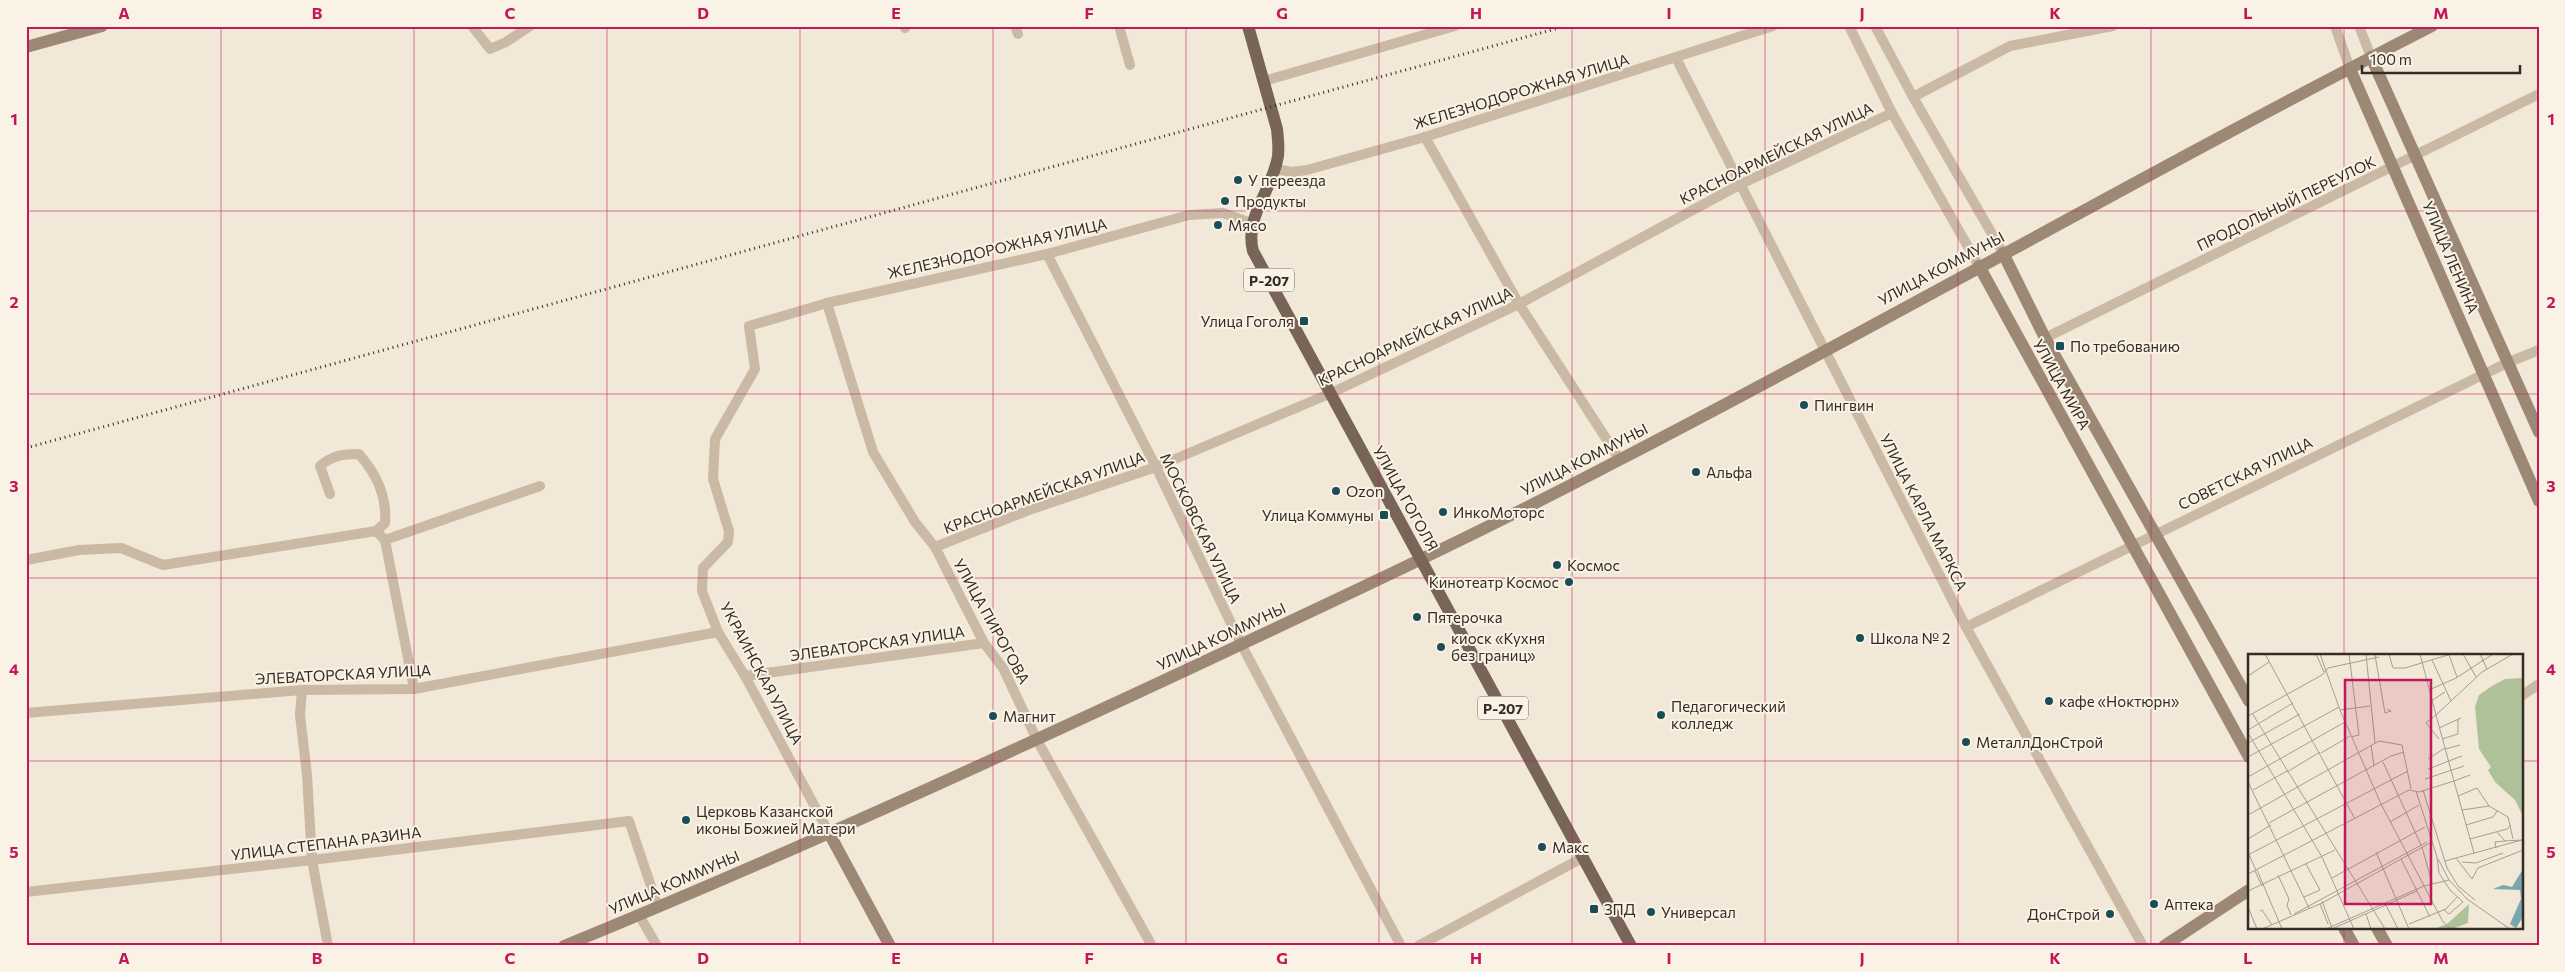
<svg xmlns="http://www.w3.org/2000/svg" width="2565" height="972" font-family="Commissioner,sans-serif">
  <rect width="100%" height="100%" fill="#f2e8d8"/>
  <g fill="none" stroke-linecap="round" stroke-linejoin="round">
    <g stroke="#cab9a4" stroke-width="10">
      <path d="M472,26L490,49L506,42L530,26"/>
      <path d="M904,26L905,28"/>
      <path d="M1015,26L1018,34"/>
      <path d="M1119,26L1130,65"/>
      <path d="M1849,26L1892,113L1979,266"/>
      <path d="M1875,26L1913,97L2003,253"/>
      <path d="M2335,26L2350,69"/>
      <path d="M2359,26L2371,57"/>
      <path d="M1676,58L1966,627L2143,946"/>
      <path d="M1264,81L1455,26"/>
      <path d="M1913,97L2010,46L2113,26"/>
      <path d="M1425,137L1519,304L1620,460"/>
      <path d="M1275,169L1292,172L1307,170L1425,137L1773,26"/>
      <path d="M1047,254L1156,467L1241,644L1401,946"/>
      <path d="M827,303L873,452L915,522L935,547L984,643L1003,668L1037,740L1152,946"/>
      <path d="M2045,338L2539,94"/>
      <path d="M376,531L385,540L540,486"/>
      <path d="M385,540L414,689"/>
      <path d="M935,547L1029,510L1156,467L1329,394L1519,304L1741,184L1892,113"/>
      <path d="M26,560L79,550L121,548L163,565L376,531L385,523C387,496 377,475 359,454C343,454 333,455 320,466L330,494"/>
      <path d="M1966,627L2509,362L2539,350"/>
      <path d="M745,676L984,643"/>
      <path d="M302,690L300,715L307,775L312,860L328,946"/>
      <path d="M2521,696L2539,684"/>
      <path d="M26,713L302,690L414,689L718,632"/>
      <path d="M829,833L745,676L718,632L702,591L703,568L728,542L729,531L713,479L715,439L755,369L749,326L827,303L1047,254L1189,215L1223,213L1251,223"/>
      <path d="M26,892L312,860L629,821L658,907"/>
      <path d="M639,915L657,946"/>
      <path d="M1418,946L1584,857"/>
    </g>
    <g stroke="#9d8876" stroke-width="12">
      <path d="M26,47L102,26"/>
      <path d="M2371,57L2539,432"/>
      <path d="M2350,69L2539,501"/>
      <path d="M2003,253L2045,338L2249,701"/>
      <path d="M1979,266L2249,757"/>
      <path d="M829,833L890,946"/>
      <path d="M2344,928L2354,946"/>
      <path d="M2377,928L2387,946"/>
      <path d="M564,946C777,859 987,763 1195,666C1338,599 1480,533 1619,460C1892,319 2158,166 2432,26"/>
      <path d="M2164,946L2249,890"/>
    </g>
    <path stroke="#786557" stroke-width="12" d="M1248,26L1277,129C1278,138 1279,147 1278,156C1273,190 1244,216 1253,251L1631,946"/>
    <path stroke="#352c26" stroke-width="3" stroke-dasharray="1 4" stroke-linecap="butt" d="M26,448L1566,26"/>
  </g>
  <path fill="none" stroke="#c2185b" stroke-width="1" stroke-opacity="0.55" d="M221,26V946M414,26V946M607,26V946M800,26V946M993,26V946M1186,26V946M1379,26V946M1572,26V946M1765,26V946M1958,26V946M2151,26V946M2344,26V656M26,211H2539M26,394H2539M26,578H2539M26,761H2249M2521,761H2539M2344,928V946"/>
  <g fill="#1b4d57" stroke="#f9f2e5" stroke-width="2">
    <circle cx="1238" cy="180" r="5"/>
    <circle cx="1225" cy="201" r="5"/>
    <circle cx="1218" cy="225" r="5"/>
    <rect x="1299" y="316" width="10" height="10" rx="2.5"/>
    <rect x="2055" y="341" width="10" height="10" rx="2.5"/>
    <circle cx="1804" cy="405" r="5"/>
    <circle cx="1696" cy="472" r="5"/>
    <circle cx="1336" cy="491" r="5"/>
    <circle cx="1443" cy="512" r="5"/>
    <rect x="1379" y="510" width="10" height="10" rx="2.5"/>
    <circle cx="1557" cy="565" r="5"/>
    <circle cx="1569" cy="582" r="5"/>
    <circle cx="1417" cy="617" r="5"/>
    <circle cx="1860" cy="638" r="5"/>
    <circle cx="1441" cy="647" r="5"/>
    <circle cx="2049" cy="701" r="5"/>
    <circle cx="1661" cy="715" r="5"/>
    <circle cx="993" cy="716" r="5"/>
    <circle cx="1966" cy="742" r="5"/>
    <circle cx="686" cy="820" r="5"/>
    <circle cx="1542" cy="847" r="5"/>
    <circle cx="2154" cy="904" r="5"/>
    <rect x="1589" y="904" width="10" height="10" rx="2.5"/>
    <circle cx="1651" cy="912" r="5"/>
    <circle cx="2110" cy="914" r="5"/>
  </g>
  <g text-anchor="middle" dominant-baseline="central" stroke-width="4" stroke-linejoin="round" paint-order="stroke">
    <g fill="#f9f2e5" stroke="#70675f" stroke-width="1">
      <rect x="1244" y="268.5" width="50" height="23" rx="4"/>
      <rect x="1478" y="696.5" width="50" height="23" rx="4"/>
    </g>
    <g font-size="14" font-weight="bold" fill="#352c26">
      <text x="1269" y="280">Р-207</text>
      <text x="1503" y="708">Р-207</text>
    </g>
    <g font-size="15" fill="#352c26" stroke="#f9f2e5">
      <text transform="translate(1521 91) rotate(-17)">ЖЕЛЕЗНОДОРОЖНАЯ УЛИЦА</text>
      <text transform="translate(1776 153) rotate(-26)">КРАСНОАРМЕЙСКАЯ УЛИЦА</text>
      <text transform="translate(2286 203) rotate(-26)">ПРОДОЛЬНЫЙ ПЕРЕУЛОК</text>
      <text transform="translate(997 248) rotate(-13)">ЖЕЛЕЗНОДОРОЖНАЯ УЛИЦА</text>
      <text transform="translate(2451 257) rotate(67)">УЛИЦА ЛЕНИНА</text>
      <text transform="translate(1941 268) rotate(-28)">УЛИЦА КОММУНЫ</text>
      <text transform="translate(1415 336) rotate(-25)">КРАСНОАРМЕЙСКАЯ УЛИЦА</text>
      <text transform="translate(2062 384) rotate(61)">УЛИЦА МИРА</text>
      <text transform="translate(1584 459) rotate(-27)">УЛИЦА КОММУНЫ</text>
      <text transform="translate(2245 473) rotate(-26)">СОВЕТСКАЯ УЛИЦА</text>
      <text transform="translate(1044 492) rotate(-20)">КРАСНОАРМЕЙСКАЯ УЛИЦА</text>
      <text transform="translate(1406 498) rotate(61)">УЛИЦА ГОГОЛЯ</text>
      <text transform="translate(1924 512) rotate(63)">УЛИЦА КАРЛА МАРКСА</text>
      <text transform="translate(1201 528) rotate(64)">МОСКОВСКАЯ УЛИЦА</text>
      <text transform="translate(992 621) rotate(61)">УЛИЦА ПИРОГОВА</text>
      <text transform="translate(1221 636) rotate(-25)">УЛИЦА КОММУНЫ</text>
      <text transform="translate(877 643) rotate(-8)">ЭЛЕВАТОРСКАЯ УЛИЦА</text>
      <text transform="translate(762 673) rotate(62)">УКРАИНСКАЯ УЛИЦА</text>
      <text transform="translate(343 674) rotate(-3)">ЭЛЕВАТОРСКАЯ УЛИЦА</text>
      <text transform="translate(326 843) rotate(-7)">УЛИЦА СТЕПАНА РАЗИНА</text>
      <text transform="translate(674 882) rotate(-23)">УЛИЦА КОММУНЫ</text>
    </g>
    <g font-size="15" fill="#352c26" stroke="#f9f2e5" text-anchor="start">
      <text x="1248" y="180">У переезда</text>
      <text x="1235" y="201">Продукты</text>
      <text x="1228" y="225">Мясо</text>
      <text x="1294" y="321" text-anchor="end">Улица Гоголя</text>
      <text x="2070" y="346">По требованию</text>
      <text x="1814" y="405">Пингвин</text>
      <text x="1706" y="472">Альфа</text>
      <text x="1346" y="491">Ozon</text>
      <text x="1453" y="512">ИнкоМоторс</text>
      <text x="1374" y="515" text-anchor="end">Улица Коммуны</text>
      <text x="1567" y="565">Космос</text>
      <text x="1559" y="582" text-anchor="end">Кинотеатр Космос</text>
      <text x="1427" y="617">Пятерочка</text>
      <text x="1451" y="638">киоск «Кухня<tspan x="1451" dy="17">без границ»</tspan></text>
      <text x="1870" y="638">Школа № 2</text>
      <text x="2059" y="701">кафе «Ноктюрн»</text>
      <text x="1671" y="706">Педагогический<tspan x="1671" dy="17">колледж</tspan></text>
      <text x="1003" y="716">Магнит</text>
      <text x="1976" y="742">МеталлДонСтрой</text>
      <text x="696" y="811">Церковь Казанской<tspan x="696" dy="17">иконы Божией Матери</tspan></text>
      <text x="1552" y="847">Макс</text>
      <text x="2164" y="904">Аптека</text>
      <text x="1604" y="909">ЗПД</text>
      <text x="1661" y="912">Универсал</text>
      <text x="2100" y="914" text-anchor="end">ДонСтрой</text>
    </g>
  </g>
  <g transform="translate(2248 654)">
    <rect width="275" height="275" fill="#f2e8d8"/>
    <path d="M275,24V162L267,146L247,128L240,116L243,113L231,95L227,53L231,41L244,32L257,25ZM221,250L220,269L204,275H186L199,270Z" fill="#afc198"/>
    <path d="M275,215V263L268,274L262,270L273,245L272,236L245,235L255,231L264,233Z" fill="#77a7af"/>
    <path fill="none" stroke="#a69d91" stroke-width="1" d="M17,0L107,165M68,0L76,18M72,0L92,56L133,150L195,268L204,275M101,0L111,81L103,83M118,0L127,89M141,0L145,14H157L203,0M172,0L188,61L178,69L191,85M215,0L228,23M232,0L239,15M127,1L137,59L143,57L139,55M201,1L209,23M184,6L203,47M0,22L21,8M181,36L208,24L245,0M183,47L197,38M92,56L122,52M4,59L137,275M0,62L74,21L80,14L131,3M191,74L213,64M0,76L45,49M0,79L74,203L106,275M194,85L210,80V65M0,89L52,60M123,91L126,112M197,95L212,91M73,99L102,82M0,103L91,53M180,105L197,94M135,108L173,191M180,115L214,102M39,118L72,98M222,121L206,127L226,199M0,123L97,68M177,125L216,112M0,128L61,254M5,136L39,117M175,136L199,214L210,232L227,246M168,137L189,203L191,219L202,236L215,248L201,260L196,256M210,142L229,134L241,152L260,163L265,185M214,156L241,152M0,161L131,87L154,91L163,135M142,168L171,151M21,169L143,102L156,98M218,171L245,163L249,157M249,178L257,187L274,186M0,185L23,171M222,185L259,175L263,171M174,193L184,229M248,194L247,188L257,187M128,198L161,275M0,201L160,117M1,201L8,216M208,204L224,225L230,214L275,196M153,205L182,263M190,205L201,226L219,245L262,275M197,207L274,186M214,208L228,209L255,199M9,216L34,275M7,217L14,232M0,220L161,136L171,138L206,127L188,61L234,18L265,0M30,221L41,245L39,251L43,261M84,224L177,173M0,237L87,196M56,243L72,236L58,210M74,247L84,274M72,250L80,270M138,251L150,275M0,253L9,275M12,257L14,256L24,271M46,260L179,188M118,260L123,275M161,270L198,255L209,243M14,275L74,249L182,189M78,275L176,232L201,226M84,275L169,237"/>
    <path fill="#c2185b" fill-opacity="0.15" stroke="#c2185b" stroke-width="2.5" d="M97,26H183V250H97Z"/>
    <rect width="275" height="275" fill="none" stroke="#352c26" stroke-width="2.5"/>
  </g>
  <rect width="2565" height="972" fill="none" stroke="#f9f2e5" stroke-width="55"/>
  <path d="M2362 65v8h158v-8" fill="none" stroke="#352c26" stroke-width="2.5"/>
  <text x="2370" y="65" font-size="15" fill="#352c26" stroke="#f9f2e5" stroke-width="4" paint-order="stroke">100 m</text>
  <rect x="28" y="28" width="2510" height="916" fill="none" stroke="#c2185b" stroke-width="2"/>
  <g font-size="16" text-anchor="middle" font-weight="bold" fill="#c2185b">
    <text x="124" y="19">A</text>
    <text x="317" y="19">B</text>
    <text x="510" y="19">C</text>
    <text x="703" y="19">D</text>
    <text x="896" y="19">E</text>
    <text x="1089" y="19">F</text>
    <text x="1282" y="19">G</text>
    <text x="1476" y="19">H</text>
    <text x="1669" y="19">I</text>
    <text x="1862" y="19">J</text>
    <text x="2055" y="19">K</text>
    <text x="2248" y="19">L</text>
    <text x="2441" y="19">M</text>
    <text x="14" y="125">1</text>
    <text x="2551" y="125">1</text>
    <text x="14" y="308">2</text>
    <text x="2551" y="308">2</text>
    <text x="14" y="492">3</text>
    <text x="2551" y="492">3</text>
    <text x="14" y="675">4</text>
    <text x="2551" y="675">4</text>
    <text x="14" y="858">5</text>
    <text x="2551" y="858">5</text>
    <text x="124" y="964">A</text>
    <text x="317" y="964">B</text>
    <text x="510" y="964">C</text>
    <text x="703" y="964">D</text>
    <text x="896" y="964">E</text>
    <text x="1089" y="964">F</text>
    <text x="1282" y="964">G</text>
    <text x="1476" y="964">H</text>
    <text x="1669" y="964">I</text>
    <text x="1862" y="964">J</text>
    <text x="2055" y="964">K</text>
    <text x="2248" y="964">L</text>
    <text x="2441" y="964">M</text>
  </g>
</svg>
